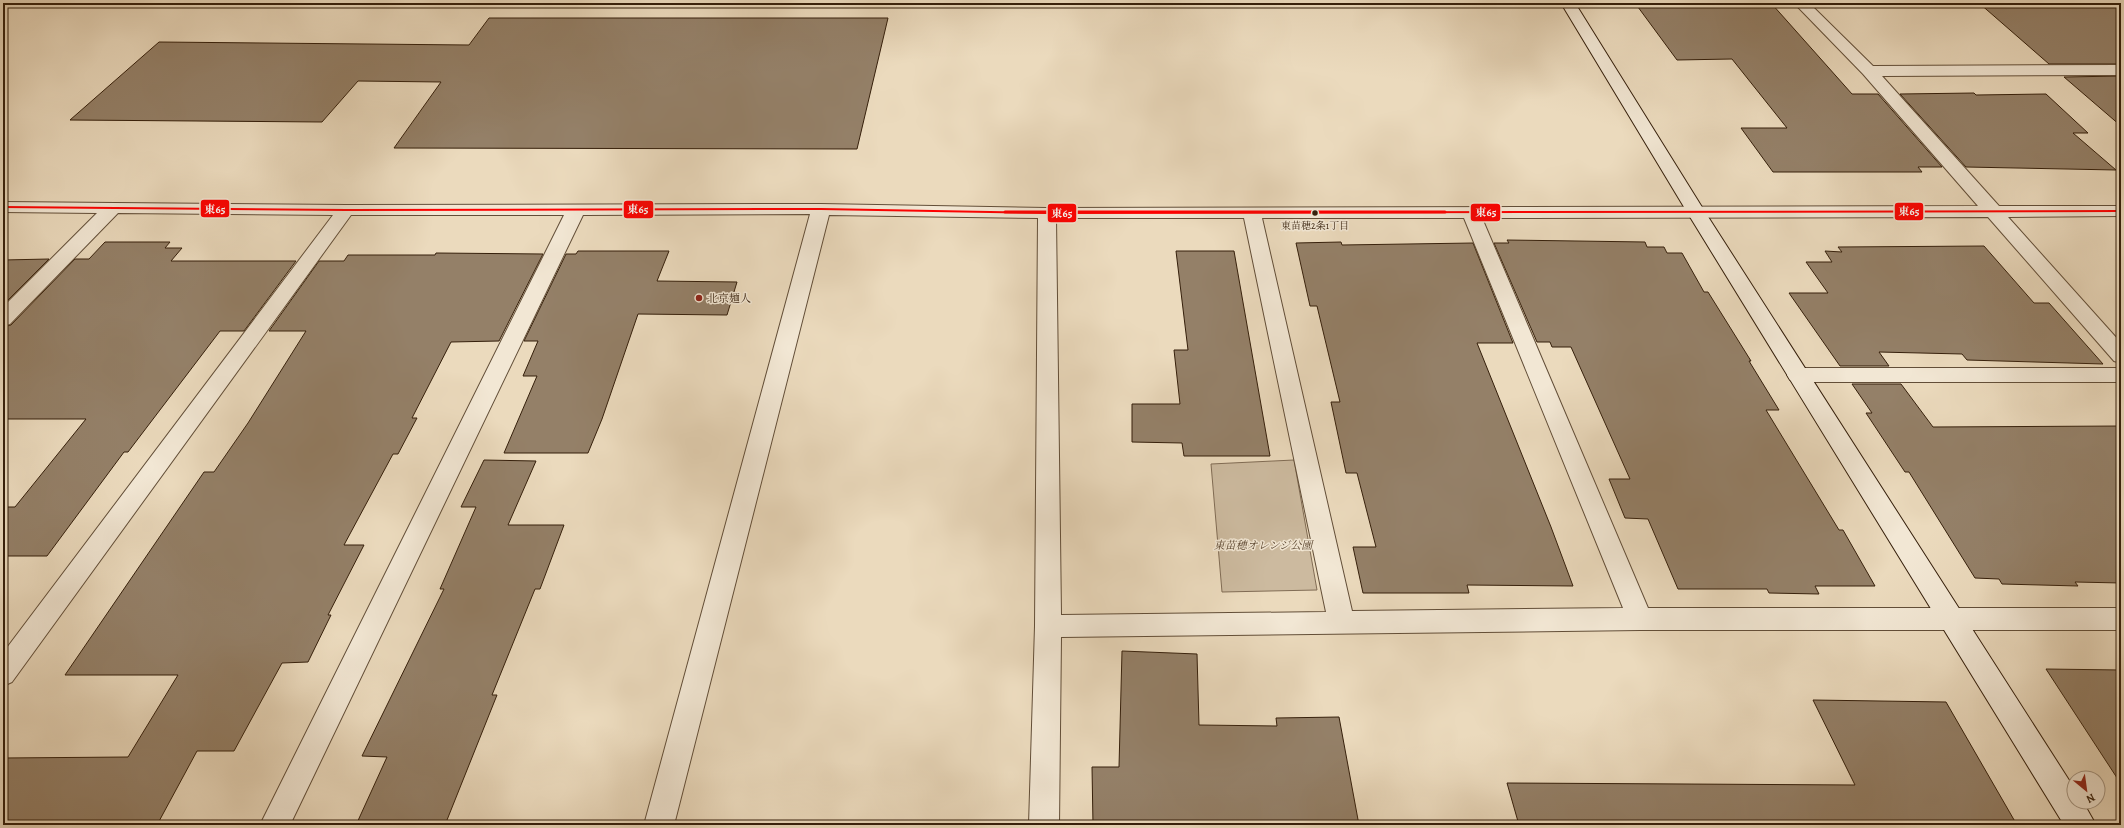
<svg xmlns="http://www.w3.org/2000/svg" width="2124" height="828" font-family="Alegreya,'Noto Serif JP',serif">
  <rect width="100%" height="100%" fill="#ebdabd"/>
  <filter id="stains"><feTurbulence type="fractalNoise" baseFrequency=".005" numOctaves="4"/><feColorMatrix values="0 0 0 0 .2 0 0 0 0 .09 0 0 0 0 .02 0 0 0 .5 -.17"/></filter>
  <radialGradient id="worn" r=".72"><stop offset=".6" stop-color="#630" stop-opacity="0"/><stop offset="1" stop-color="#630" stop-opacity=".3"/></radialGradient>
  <path fill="#ccba9f" stroke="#806c55" d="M1294,460L1317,590L1222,592L1211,464Z"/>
  <g fill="#948068" stroke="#351f0b">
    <path d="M1635,3H1771L1852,94H1878L1942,167H1918L1922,172H1773L1741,128H1787L1732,59L1677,60Z"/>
    <path d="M1979,3H2121V64H2049Z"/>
    <path d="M489,18H888L857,149L394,148L441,82L358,81L322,122L70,120L159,42L469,45Z"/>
    <path d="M2121,76V126L2064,77Z"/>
    <path d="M1974,93L1976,95L2046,94L2088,133H2073L2116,170L1966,167L1900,94Z"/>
    <path d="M1507,240L1645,242L1647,247H1664L1667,253H1682L1704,292H1708L1751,361H1749L1779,410H1766L1839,530H1843L1875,586H1815L1819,594L1769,593L1767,589H1678L1648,519L1625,518L1609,479H1630L1571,347H1552L1550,342H1537L1494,243H1509Z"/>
    <path d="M105,242H170L165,248H182L171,261H296L244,331H220L128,452H124L47,556H3V507H15L86,419H3V327L11,325L75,259H89Z"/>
    <path d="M1341,242L1342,245L1473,243L1513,343H1477L1551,527L1573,586L1467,585L1469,593H1363L1353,547H1376L1357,473H1346L1331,402H1340L1317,306H1310L1296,243Z"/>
    <path d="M1984,246L2034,303H2049L2103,364L1967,360L1962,354L1879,352L1889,366H1840L1789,293H1828L1806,262H1832L1825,251L1842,252L1838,247Z"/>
    <path d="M578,251H669L657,281L737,282L727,315L638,314L602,419L588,453H504L537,376H523L538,341H524L566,254H576Z"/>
    <path d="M1176,251H1234L1270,456H1184L1182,443L1132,442V404H1180L1174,350H1188Z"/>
    <path d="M436,253L543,254L499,341L451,342L412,418H417L398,454H393L344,545H364L328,615H331L308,662L282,663L234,751H197L157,825H84L85,823L3,824V758L128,757L178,675H65L204,472H214L248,423L306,331H269L319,261H344L348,255H435Z"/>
    <path d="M49,259L3,305V260Z"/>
    <path d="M1852,384H1901L1933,427L2121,426V583L2075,582L2078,586L2002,584L1999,579L1975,578L1909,472H1905L1866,413H1872Z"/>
    <path d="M484,460L536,461L508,525H564L540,589H535L492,695H497L445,825H356L387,757L362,756L444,589H440L476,507H461Z"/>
    <path d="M1122,651L1197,654L1199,725L1277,726L1276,718L1339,717L1359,825H1093L1092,767H1119Z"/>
    <path d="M2046,669L2121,670V784Z"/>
    <path d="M1813,700L1946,702L2017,825H1519L1507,783L1855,785Z"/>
  </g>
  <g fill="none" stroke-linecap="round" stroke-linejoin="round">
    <defs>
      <g id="street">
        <path d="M1794,3H1809L1873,66L2121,65V75L1882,76L1999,206H2121V216L2008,217L2121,343V363L2114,361L1988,217L1482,218L1648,608H2121V630H1640L1061,637L1059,825H1029L1035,626L1038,218L829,215L674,825H644L810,214L583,215L290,825H260L564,215H351L12,682L3,686V653L333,215L118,213L10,324L3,326V307L97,213L3,212V202L346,205L821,204L1047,208L1978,206L1863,74ZM1056,218H1244L1326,612L1061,615ZM1262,218H1464L1623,608L1352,611Z"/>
        <path d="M1798,368H2121V382H1798L1790,380L1787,375L1790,370Z"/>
      </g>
      <path id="secondary" d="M1561,3H1575L1705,212L2074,788V802H2083L2096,825H2064L1687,212Z"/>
    </defs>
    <use href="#street" stroke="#624e38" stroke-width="2"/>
    <use href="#secondary" stroke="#351f0b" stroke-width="2"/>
    <use href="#street" fill="#f2e7d4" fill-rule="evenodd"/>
    <use href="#secondary" fill="#f2e7d4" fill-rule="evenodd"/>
    <defs>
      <path id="bus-1-far1" d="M3,207L346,210L821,209L1047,213L2121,211"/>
      <path id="bus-1" d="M1005,212H1445"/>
    </defs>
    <use href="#bus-1-far1" stroke="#f2e7d4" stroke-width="4"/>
    <use href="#bus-1" stroke="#f2e7d4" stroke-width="6"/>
    <use href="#bus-1-far1" stroke="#f00" stroke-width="2"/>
    <use href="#bus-1" stroke="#f00" stroke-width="3"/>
  </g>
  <circle fill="#351f0b" stroke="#f2e7d4" stroke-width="1.5" cx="1315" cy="213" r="3.5"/>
  <circle fill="#8f2418" stroke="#f2e7d4" stroke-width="1.5" cx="699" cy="298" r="4"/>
  <g text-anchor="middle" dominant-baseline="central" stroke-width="3" stroke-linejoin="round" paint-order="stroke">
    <g font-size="10" fill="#351f0b" stroke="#f2e7d4">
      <text x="1315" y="225">東苗穂2条1丁目</text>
    </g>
    <g font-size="11" fill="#351f0b" stroke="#f2e7d4" text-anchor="start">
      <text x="707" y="298">北京麺人</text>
    </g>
    <g font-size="11" font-style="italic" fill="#5b4630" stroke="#f2e7d4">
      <text x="1263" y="545">東苗穂オレンジ公園</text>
    </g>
  </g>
  <g stroke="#f2e7d4" stroke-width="1.5">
    <rect x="200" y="199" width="30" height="19" rx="4" fill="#f00"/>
    <rect x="623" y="200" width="31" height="19" rx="4" fill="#f00"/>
    <rect x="1894" y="202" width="30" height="19" rx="4" fill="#f00"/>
    <rect x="1470" y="203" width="31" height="19" rx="4" fill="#f00"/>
    <rect x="1047" y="203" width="30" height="20" rx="4" fill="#f00"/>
  </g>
  <g font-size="11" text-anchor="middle" font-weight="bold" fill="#fff">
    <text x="215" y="213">東65</text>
    <text x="638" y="213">東65</text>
    <text x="1909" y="215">東65</text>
    <text x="1486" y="216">東65</text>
    <text x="1062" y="217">東65</text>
  </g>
  <rect width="2124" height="828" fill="none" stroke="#ebdabd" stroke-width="16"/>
  <rect x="4" y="4" width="2116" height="820" fill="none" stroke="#351f0b" stroke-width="2"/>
  <rect x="8" y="8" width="2108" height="812" fill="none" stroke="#351f0b"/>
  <g transform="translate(2086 790) rotate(151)"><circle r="19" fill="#f2e7d4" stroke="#a69784"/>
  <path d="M0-3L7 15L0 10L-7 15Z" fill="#8f2418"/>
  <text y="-6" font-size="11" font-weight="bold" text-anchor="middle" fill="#351f0b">N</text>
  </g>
  <rect width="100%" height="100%" filter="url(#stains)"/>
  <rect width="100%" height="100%" fill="url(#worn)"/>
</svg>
